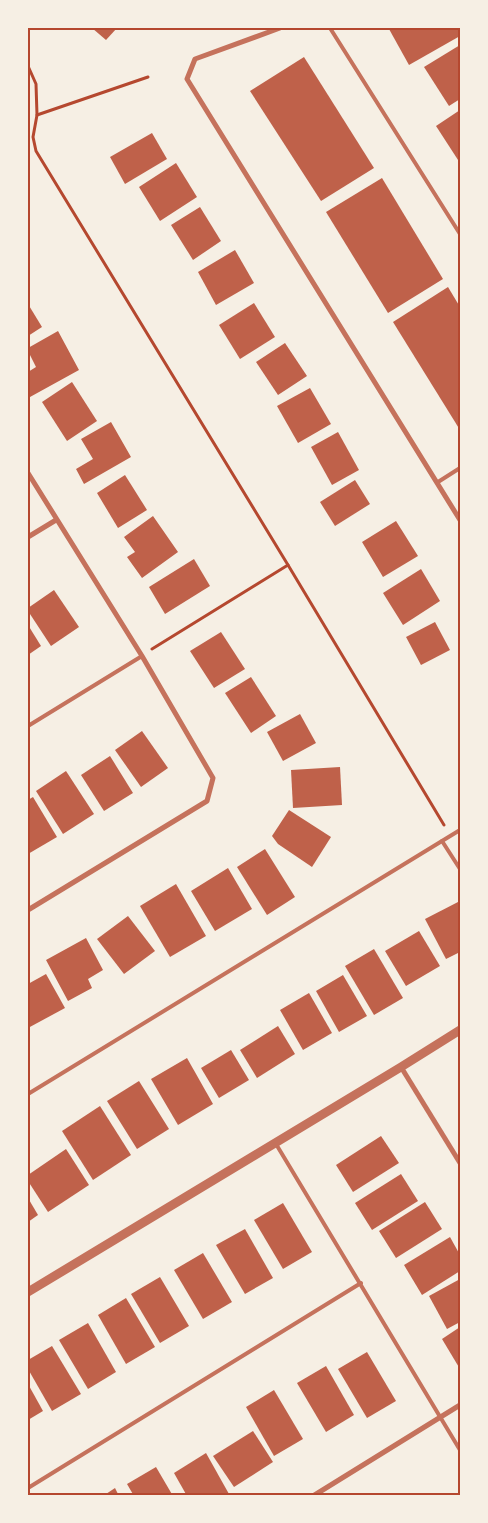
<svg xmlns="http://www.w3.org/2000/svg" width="488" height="1523" font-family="Signika,sans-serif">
  <rect width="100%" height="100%" fill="#f6efe4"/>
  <g fill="#bf614a">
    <path d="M92,28H117L106,40Z"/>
    <path d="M391,28H460V36L409,65L389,29Z"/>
    <path d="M460,45V99L449,106L424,67Z"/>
    <path d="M304,57L374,168L321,201L250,91Z"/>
    <path d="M460,110V163L436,126Z"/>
    <path d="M152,133L167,159L125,184L110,157Z"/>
    <path d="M176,163L197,197L160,221L139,187Z"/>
    <path d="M382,178L443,279L388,313L326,212Z"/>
    <path d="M200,207L221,241L193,260L171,225Z"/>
    <path d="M235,250L254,283L216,305L198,272Z"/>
    <path d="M448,287L460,307V430L393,322Z"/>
    <path d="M254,303L275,337L240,359L219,325Z"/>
    <path d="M28,304L42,327L28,336Z"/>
    <path d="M58,331L79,370L30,397L28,393V372L36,367L28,351V348Z"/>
    <path d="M285,343L307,376L278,395L256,362Z"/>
    <path d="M72,382L97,421L67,441L42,402Z"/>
    <path d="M310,388L331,424L298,443L277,406Z"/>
    <path d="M111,422L131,457L84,484L76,469L93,459L81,439Z"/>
    <path d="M338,432L359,470L332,485L311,447Z"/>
    <path d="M125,475L147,510L118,528L97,493Z"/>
    <path d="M355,480L370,504L335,526L320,502Z"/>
    <path d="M153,516L178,552L142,578L127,557L135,552L124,537Z"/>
    <path d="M396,521L418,556L383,577L362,542Z"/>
    <path d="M194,559L210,586L165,614L149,587Z"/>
    <path d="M421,569L440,601L403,625L383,593Z"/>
    <path d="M54,590L79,627L51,646L28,611V608Z"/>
    <path d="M435,622L450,650L421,665L406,637Z"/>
    <path d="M28,625L41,646L28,655Z"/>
    <path d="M221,632L245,669L214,688L190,651Z"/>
    <path d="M251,677L276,716L251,733L225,693Z"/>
    <path d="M300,714L316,743L283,761L267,732Z"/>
    <path d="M142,731L168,768L141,787L115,750Z"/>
    <path d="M110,756L133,793L104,811L81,775Z"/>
    <path d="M340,767L342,805L293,808L291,770Z"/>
    <path d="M66,771L94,814L63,834L36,791Z"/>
    <path d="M33,797L57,837L28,854V800Z"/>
    <path d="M289,810L331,837L312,867L278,844L272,836Z"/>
    <path d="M265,849L295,897L267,915L237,867Z"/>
    <path d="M228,868L252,909L215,931L191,891Z"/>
    <path d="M176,884L206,936L170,957L140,906Z"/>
    <path d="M458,902L460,907V952L446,959L425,919Z"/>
    <path d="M128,916L155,951L124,974L97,939Z"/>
    <path d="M419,931L440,966L406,986L385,951Z"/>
    <path d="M86,938L103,970L88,979L92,988L68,1001L46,960Z"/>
    <path d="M374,949L403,998L374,1015L345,966Z"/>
    <path d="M46,974L65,1008L28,1028V984Z"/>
    <path d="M343,975L367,1016L339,1032L316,991Z"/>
    <path d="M309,993L332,1033L303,1050L280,1010Z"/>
    <path d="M278,1026L295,1054L257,1078L240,1050Z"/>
    <path d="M231,1050L249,1080L219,1098L201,1068Z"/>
    <path d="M187,1058L213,1104L178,1125L151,1079Z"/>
    <path d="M139,1081L169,1129L137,1149L107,1101Z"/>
    <path d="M100,1106L131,1155L93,1180L62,1131Z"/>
    <path d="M381,1136L399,1163L353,1192L336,1165Z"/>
    <path d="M66,1149L89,1185L48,1212L28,1181V1175Z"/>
    <path d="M401,1174L418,1201L372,1230L355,1203Z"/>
    <path d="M28,1198L38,1215L28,1222Z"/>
    <path d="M425,1202L442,1229L396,1258L379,1231Z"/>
    <path d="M283,1203L312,1252L283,1269L254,1220Z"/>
    <path d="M245,1229L273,1278L245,1294L216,1245Z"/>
    <path d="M450,1237L460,1255V1271L422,1295L404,1265Z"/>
    <path d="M203,1253L232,1302L203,1319L174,1270Z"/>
    <path d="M160,1277L189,1326L160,1343L131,1294Z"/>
    <path d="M460,1279V1322L447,1329L429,1296Z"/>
    <path d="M126,1298L155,1347L126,1364L98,1315Z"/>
    <path d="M88,1323L116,1372L88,1389L59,1340Z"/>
    <path d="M460,1327V1369L442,1339Z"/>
    <path d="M52,1346L81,1394L52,1411L28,1369V1360Z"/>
    <path d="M367,1352L396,1401L367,1418L338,1369Z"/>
    <path d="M326,1366L354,1415L326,1432L297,1383Z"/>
    <path d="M28,1384L43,1411L28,1420Z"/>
    <path d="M274,1390L303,1439L274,1456L246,1407Z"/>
    <path d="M253,1431L273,1462L234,1487L213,1456Z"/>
    <path d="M206,1453L229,1494L226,1496H187L174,1473Z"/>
    <path d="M156,1467L173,1496H134L127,1484Z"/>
    <path d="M115,1488L119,1496H103Z"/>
  </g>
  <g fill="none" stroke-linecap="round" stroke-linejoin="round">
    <g stroke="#b5482f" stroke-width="3">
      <path d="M28,66L36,84L37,115L33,137L36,151L288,565L444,825"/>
      <path d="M37,115L148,77"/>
      <path d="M152,649L288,565"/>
    </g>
    <g stroke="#c5725c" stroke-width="4">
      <path d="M330,28L460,234"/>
      <path d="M438,482L460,468"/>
      <path d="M28,726L142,656"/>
      <path d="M442,841L460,869"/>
      <path d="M28,1094L460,830"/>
      <path d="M276,1144L460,1450"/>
      <path d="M28,1488L361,1283"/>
    </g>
    <g stroke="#c5725c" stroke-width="5">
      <path d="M280,28L195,59L187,79L460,520"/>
      <path d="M28,473L142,656L213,778L207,801L28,910"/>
      <path d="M28,537L56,520"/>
      <path d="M401,1067L460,1163"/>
      <path d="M313,1496L460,1405"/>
    </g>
    <path stroke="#c5725c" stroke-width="9" d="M28,1292L401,1067L460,1030"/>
  </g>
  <rect width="488" height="1523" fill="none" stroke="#f6efe4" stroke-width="58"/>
  <rect x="29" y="29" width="430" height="1465" fill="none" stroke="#b5482f" stroke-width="2"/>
</svg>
